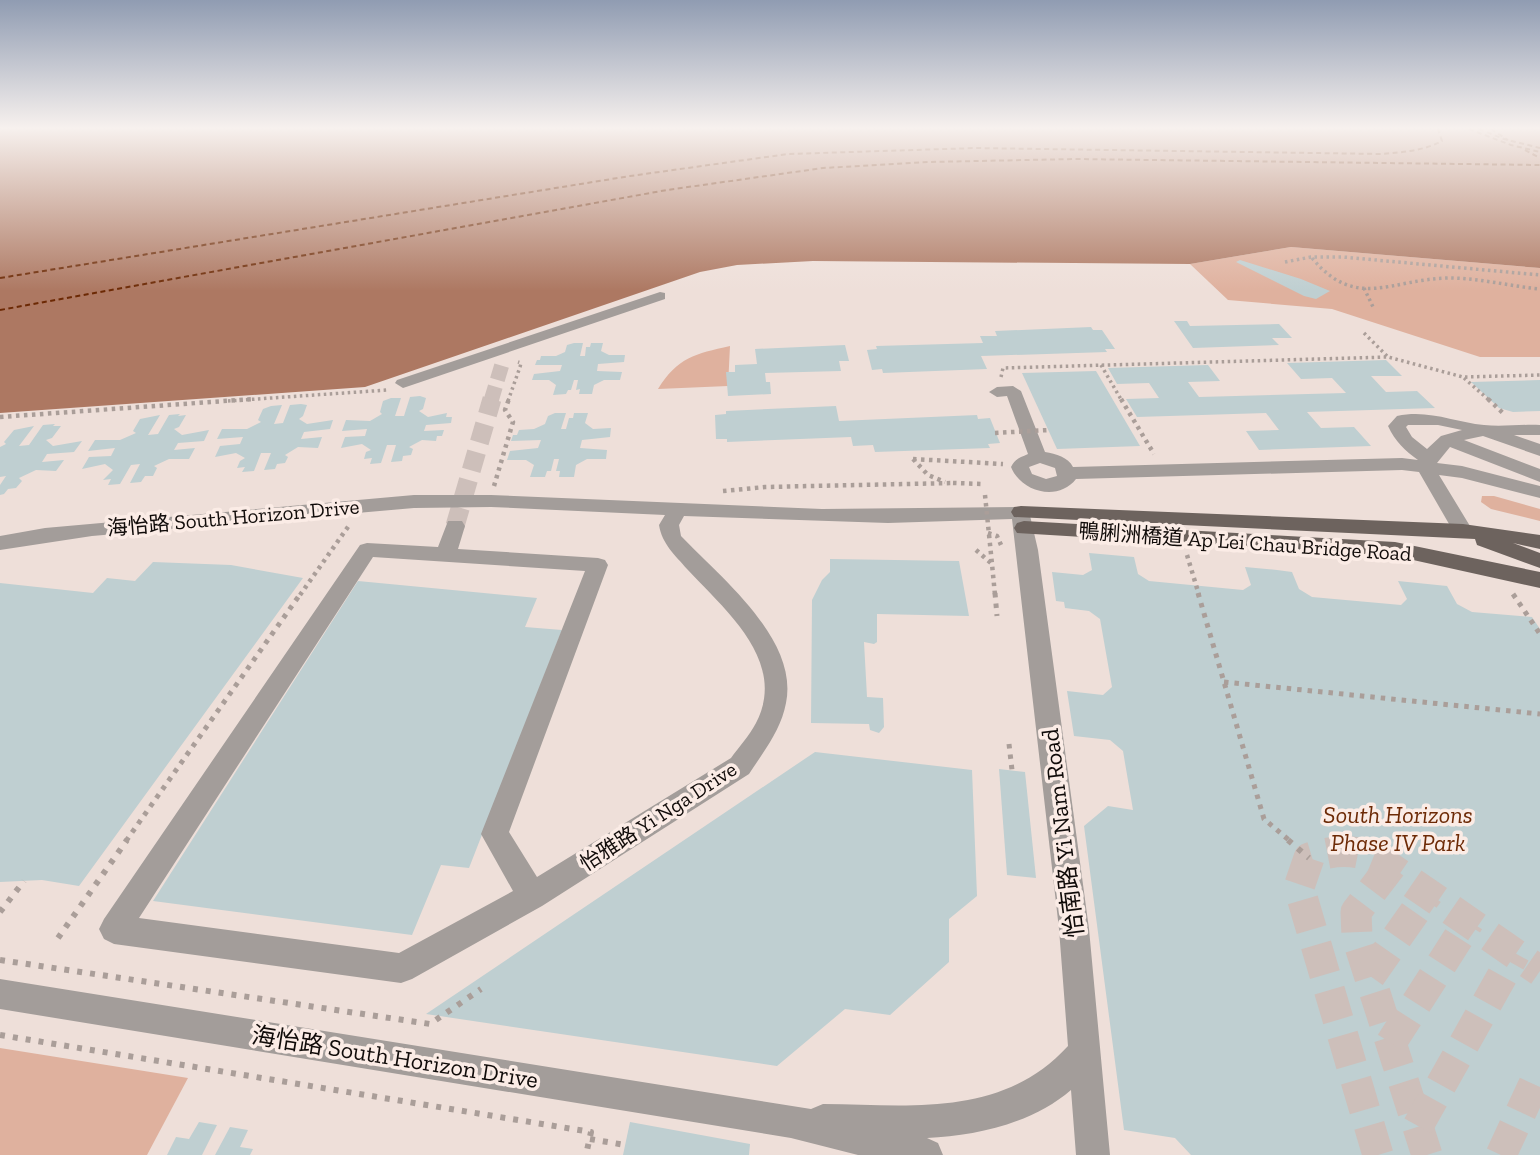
<svg xmlns="http://www.w3.org/2000/svg" width="1540" height="1155" font-family="'Zilla Slab','Noto Sans TC',serif">
  <rect width="100%" height="100%" fill="#eedfd9"/>
  <g fill="#dfb19e">
    <path d="M1291,247L1540,268V357H1480L1332,309L1228,300L1190,264Z"/>
    <path d="M730,346L728,386L658,389C678,357 695,354 730,346Z"/>
    <path d="M1482,496H1494L1540,509V521L1491,509L1481,502Z"/>
    <path d="M0,1048L188,1078L147,1155H0Z"/>
  </g>
  <path fill="#ad7862" d="M0,129H1540V268L1291,247L1190,264L813,261L737,265L700,272L365,387L0,413Z"/>
  <g fill="none" stroke-linecap="round" stroke-linejoin="round">
    <g stroke="#6c2904" stroke-width="2" stroke-dasharray="5 3.5" stroke-linecap="butt">
      <path d="M1469,129L1511,145L1540,152"/>
      <path d="M1479,129L1504,139L1540,148"/>
      <path d="M1491,129L1508,140"/>
      <path d="M1525,150L1540,158"/>
      <path d="M0,278L630,176L788,154L976,148L1382,154C1403,152 1423,151 1442,141L1438,129"/>
      <path d="M0,310L667,190L823,168L928,162L1075,159L1540,165"/>
    </g>
  </g>
  <g fill="#bfcfd1">
    <path d="M1240,260L1301,279L1330,291L1316,299L1304,296L1236,262Z"/>
    <path d="M1174,321H1187L1190,326L1279,324L1292,338H1272L1279,345L1193,348Z"/>
    <path d="M1091,327L1093,330H1102L1115,349H1105L1107,352L981,356L987,369L883,373L882,369L872,370L867,350L877,349L876,346L983,343L980,336H997L995,331Z"/>
    <path d="M574,343H583L580,356H585L586,347H590L591,343H603L601,351L609,355H625L624,362L598,364L597,371L622,372L620,380H604L594,385L592,394H579L580,389L576,390L578,380H574L571,390H568L566,394L553,395L556,385L549,380H532L534,374L560,371L562,365H535L537,360H540L541,356H556L565,352L567,345Z"/>
    <path d="M845,345L849,361H839L841,371L765,373L766,382H770L771,394L728,396L726,372H735V365L757,364L755,349Z"/>
    <path d="M1386,360L1402,376H1371L1386,392L1417,391L1435,408L1307,412L1321,428L1354,427L1371,446L1259,450L1246,431L1279,430L1266,413L1137,417L1126,399L1159,398L1149,383L1117,384L1108,368L1208,365L1220,381L1188,382L1199,397L1346,393L1332,378L1301,379L1287,363Z"/>
    <path d="M1096,371L1140,446L1057,449L1022,373Z"/>
    <path d="M1540,380V411L1513,412L1499,408L1471,382Z"/>
    <path d="M420,396L426,398L423,409L419,411L428,417L447,413L446,417H452L451,423L426,425L424,431L444,430L442,436H437L436,441L422,440L409,447L413,449L411,455L403,456L402,461L391,462L396,445H387L381,463L370,464L372,458L364,459L366,452L371,450L362,444L341,448L345,437L365,436L367,429L342,431L346,420L370,421L382,414L380,412L383,401L391,398H401L395,416H404L410,397Z"/>
    <path d="M301,404L307,405L303,416L299,419L307,424L333,420L330,429L304,432L301,439L322,437L318,448L298,447L285,455L288,457L285,463L277,464L275,469L264,470L271,453H261L254,471L242,472L245,467L237,468L240,461L245,458L236,453L215,457L220,446L240,444L243,437L217,439L222,429H247L261,422L258,420L263,409L271,406L282,405L274,424L283,423L290,405Z"/>
    <path d="M836,406L839,421L977,415L978,419L990,418L1000,443L988,444L990,448L875,452L873,445L853,446L851,437L727,442V439H716L715,415L726,414V411Z"/>
    <path d="M555,413H566L561,429H566L569,418H573L574,413H588L585,423L593,429L611,428L610,437L582,440L580,448L607,450L606,459H587L576,465L574,477H559L560,471H556L559,459H554L551,471H547L545,477H530L534,465L526,460H507L510,451L538,448L541,440L511,441L513,435H517L519,430L534,429L545,424L548,416Z"/>
    <path d="M180,414L178,416L186,415L179,427L174,429L182,435L209,430L204,441L178,443L174,450L195,448L189,459H169L154,466L157,468L153,476H145L141,482L130,483L140,464L131,465L120,484L108,485L111,479L103,480L113,470L105,464L82,469L89,457L111,456L115,448L88,451L95,440H120L136,433L133,431L140,419L160,415L148,435L158,434L169,415Z"/>
    <path d="M55,424L53,426H61L52,438L46,440L53,446L82,441L74,452L47,454L42,462L64,460L56,471L36,470L19,478L22,481L16,488L8,489L4,494L0,495V485L6,476L0,477V447L6,444L4,442L14,430L34,426L19,446L29,445L43,425Z"/>
    <path d="M1089,553L1134,557L1138,574L1149,581L1243,590L1251,585L1245,567L1277,570L1292,572L1299,589L1312,597L1401,605L1407,599L1398,581L1447,586L1457,604L1472,612L1532,617L1540,629V1155H1191L1175,1138L1124,1130L1084,826L1108,806L1133,810L1123,751L1110,740L1074,736L1067,691L1103,695L1112,687L1100,619L1089,611L1065,608L1064,602L1056,601L1052,572L1083,575L1092,570Z"/>
    <path d="M830,559L959,561L969,616L877,614V642L874,644L864,642L867,697L883,698L884,727L879,733L870,730L869,724L811,723L812,600L822,580L830,572Z"/>
    <path d="M153,562L231,565L303,578L79,886L42,880L0,882V583L93,593L107,578L135,581Z"/>
    <path d="M358,581L537,598L525,627L562,630L469,868L441,865L412,935L153,901Z"/>
    <path d="M815,752L972,770L977,896L949,919V962L890,1015L845,1009L777,1066L426,1014Z"/>
    <path d="M999,769L1025,772L1036,878L1007,875Z"/>
    <path d="M199,1122L217,1125L202,1155H167L176,1137L189,1139Z"/>
    <path d="M630,1122L750,1144L749,1155H623Z"/>
    <path d="M230,1127L248,1130L240,1147L253,1149L250,1155H215Z"/>
  </g>
  <g fill="none" stroke-linecap="round" stroke-linejoin="round">
    <path stroke="#cdbfba" stroke-width="15" stroke-dasharray="15 7" stroke-linecap="butt" d="M491,401L503,361"/>
    <path stroke="#cdbfba" stroke-width="19" stroke-dasharray="19 10" stroke-linecap="butt" d="M455,526L492,399"/>
    <g stroke="#cdbfba" stroke-width="31" stroke-dasharray="31 16" stroke-linecap="butt">
      <path d="M1391,866L1356,912L1357,937L1427,1155"/>
      <path d="M1370,976L1428,893"/>
      <path d="M1391,1043L1469,921"/>
      <path d="M1418,1126L1515,953"/>
      <path d="M1378,1155L1299,887L1309,858C1335,850 1354,848 1379,860L1540,971"/>
      <path d="M1501,1155L1540,1071"/>
    </g>
    <g stroke="#aa9e99" stroke-width="3.5" stroke-dasharray="2.5 3.5" stroke-linecap="butt">
      <path d="M1312,258C1356,311 1391,279 1448,278C1479,278 1509,286 1540,289"/>
      <path d="M1285,262L1311,257H1343L1540,275"/>
      <path d="M1364,288L1374,309"/>
      <path d="M1364,333L1388,357"/>
      <path d="M1101,365L1122,401"/>
      <path d="M1001,377L1003,368L1388,357L1463,377L1540,375"/>
      <path d="M1464,378L1490,401"/>
      <path d="M228,401L387,390"/>
      <path d="M508,401L520,367L521,363L518,362"/>
    </g>
    <g stroke="#aa9e99" stroke-width="4.5" stroke-dasharray="3.5 4.5" stroke-linecap="butt">
      <path d="M1121,399L1154,454"/>
      <path d="M1488,399L1504,414"/>
      <path d="M0,417L253,399"/>
      <path d="M913,459L1003,464"/>
      <path d="M913,459L928,475L945,482"/>
      <path d="M953,483L984,484"/>
      <path d="M494,486L513,422L505,410L509,399"/>
      <path d="M723,491L765,487L953,483"/>
      <path d="M988,533L997,536L1001,545"/>
      <path d="M976,550L992,564L995,595"/>
      <path d="M1187,555L1199,595"/>
      <path d="M300,595L350,524"/>
    </g>
    <g stroke="#aa9e99" stroke-width="5" stroke-dasharray="4.5 6" stroke-linecap="butt">
      <path d="M995,593L997,616"/>
      <path d="M1198,593L1264,819L1290,841"/>
      <path d="M1513,594L1540,634"/>
      <path d="M1224,682L1540,714"/>
      <path d="M1009,744L1012,770"/>
      <path d="M126,841L301,593"/>
    </g>
    <g stroke="#aa9e99" stroke-width="6" stroke-dasharray="5 8" stroke-linecap="butt">
      <path d="M1288,840L1309,858"/>
      <path d="M0,912L24,881"/>
      <path d="M58,938L127,840"/>
      <path d="M0,960L430,1024L481,989"/>
      <path d="M0,1035L591,1132L586,1155"/>
      <path d="M590,1139L625,1145"/>
    </g>
    <g fill="#a39d9a" fill-rule="evenodd">
      <path d="M660,292L665,293V299L409,386L403,388L395,383L397,380Z"/>
      <path d="M1013,386L1021,391L1045,452C1056,454 1068,457 1073,467L1402,458L1418,460C1405,451 1395,441 1388,426L1397,416C1428,409 1454,422 1484,425C1502,427 1522,424 1540,425V435H1514L1540,444V456L1483,436L1464,440L1540,469V482L1450,447L1437,463L1462,466L1540,486V498L1462,478L1439,475L1473,531L1470,536H1456L1419,472L1402,470L1076,479C1058,502 1021,492 1011,467C1015,459 1019,458 1028,454L1007,396L997,397L989,392L997,387ZM1408,425H1438L1462,430L1441,436L1427,449L1412,437L1406,427ZM1040,463L1055,468L1057,476L1046,479L1032,474L1029,467Z"/>
      <path d="M414,495H491L822,509L1028,507L1038,550L1089,929L1110,1155H1076L1071,1090C1033,1123 976,1136 927,1138L938,1143L943,1155H858L791,1138L0,1009V979L811,1109L823,1104C912,1105 1002,1118 1068,1046L1059,929L1012,519L888,523L684,516L679,525L681,536C720,577 799,639 786,703C781,730 764,751 749,774L542,906L412,979L401,983L114,944L104,939L99,929L104,919L360,545L367,543L438,547L448,521H462L465,526L458,549L598,558L605,560L608,565L509,832L537,877L731,758C739,747 749,736 756,723C788,661 725,610 687,569C675,555 662,544 659,525L665,515L491,507L414,508L92,536L0,550V536L45,528ZM373,557L585,571L481,834L513,891L399,953L139,918Z"/>
    </g>
    <g fill="#6d635e" fill-rule="evenodd">
      <path d="M1021,506L1463,524L1540,535V549L1513,543L1540,553V568L1477,545L1475,539L1014,517L1011,512L1014,507Z"/>
      <path d="M1024,521L1395,542L1540,572V588L1395,556L1017,533L1014,528L1017,523Z"/>
    </g>
    <g stroke="#aa9e99" stroke-width="4.5" stroke-dasharray="3.5 4.5" stroke-linecap="butt">
      <path d="M995,433L1049,430"/>
      <path d="M985,495L992,564"/>
    </g>
  </g>
  <linearGradient id="sky" x2="0" y2="1"><stop stop-color="#909cb2"/><stop offset="0.44" stop-color="#f7f1ee"/><stop offset="1" stop-color="#f7f1ee" stop-opacity="0"/></linearGradient>
  <rect width="1540" height="291" fill="url(#sky)"/>
  <g text-anchor="middle" dominant-baseline="central" stroke-width="7" stroke-linejoin="round" paint-order="stroke">
    <g font-size="21" fill="#100b09" stroke="#fbece6">
      <text transform="translate(233 517) rotate(-5)">海怡路 South Horizon Drive</text>
      <text transform="translate(1245 542) rotate(4)">鴨脷洲橋道 Ap Lei Chau Bridge Road</text>
      <text transform="translate(658 816) rotate(-33)">怡雅路 Yi Nga Drive</text>
    </g>
    <g font-size="24" font-style="italic" fill="#6d2a06" stroke="#fbece6">
      <text x="1398" y="814">South Horizons<tspan x="1398" dy="28">Phase IV Park</tspan></text>
    </g>
    <g font-size="24" fill="#100b09" stroke="#fbece6">
      <text transform="translate(1062 833) rotate(-97)">怡南路 Yi Nam Road</text>
      <text transform="translate(395 1057) rotate(9)">海怡路 South Horizon Drive</text>
    </g>
  </g>
</svg>
